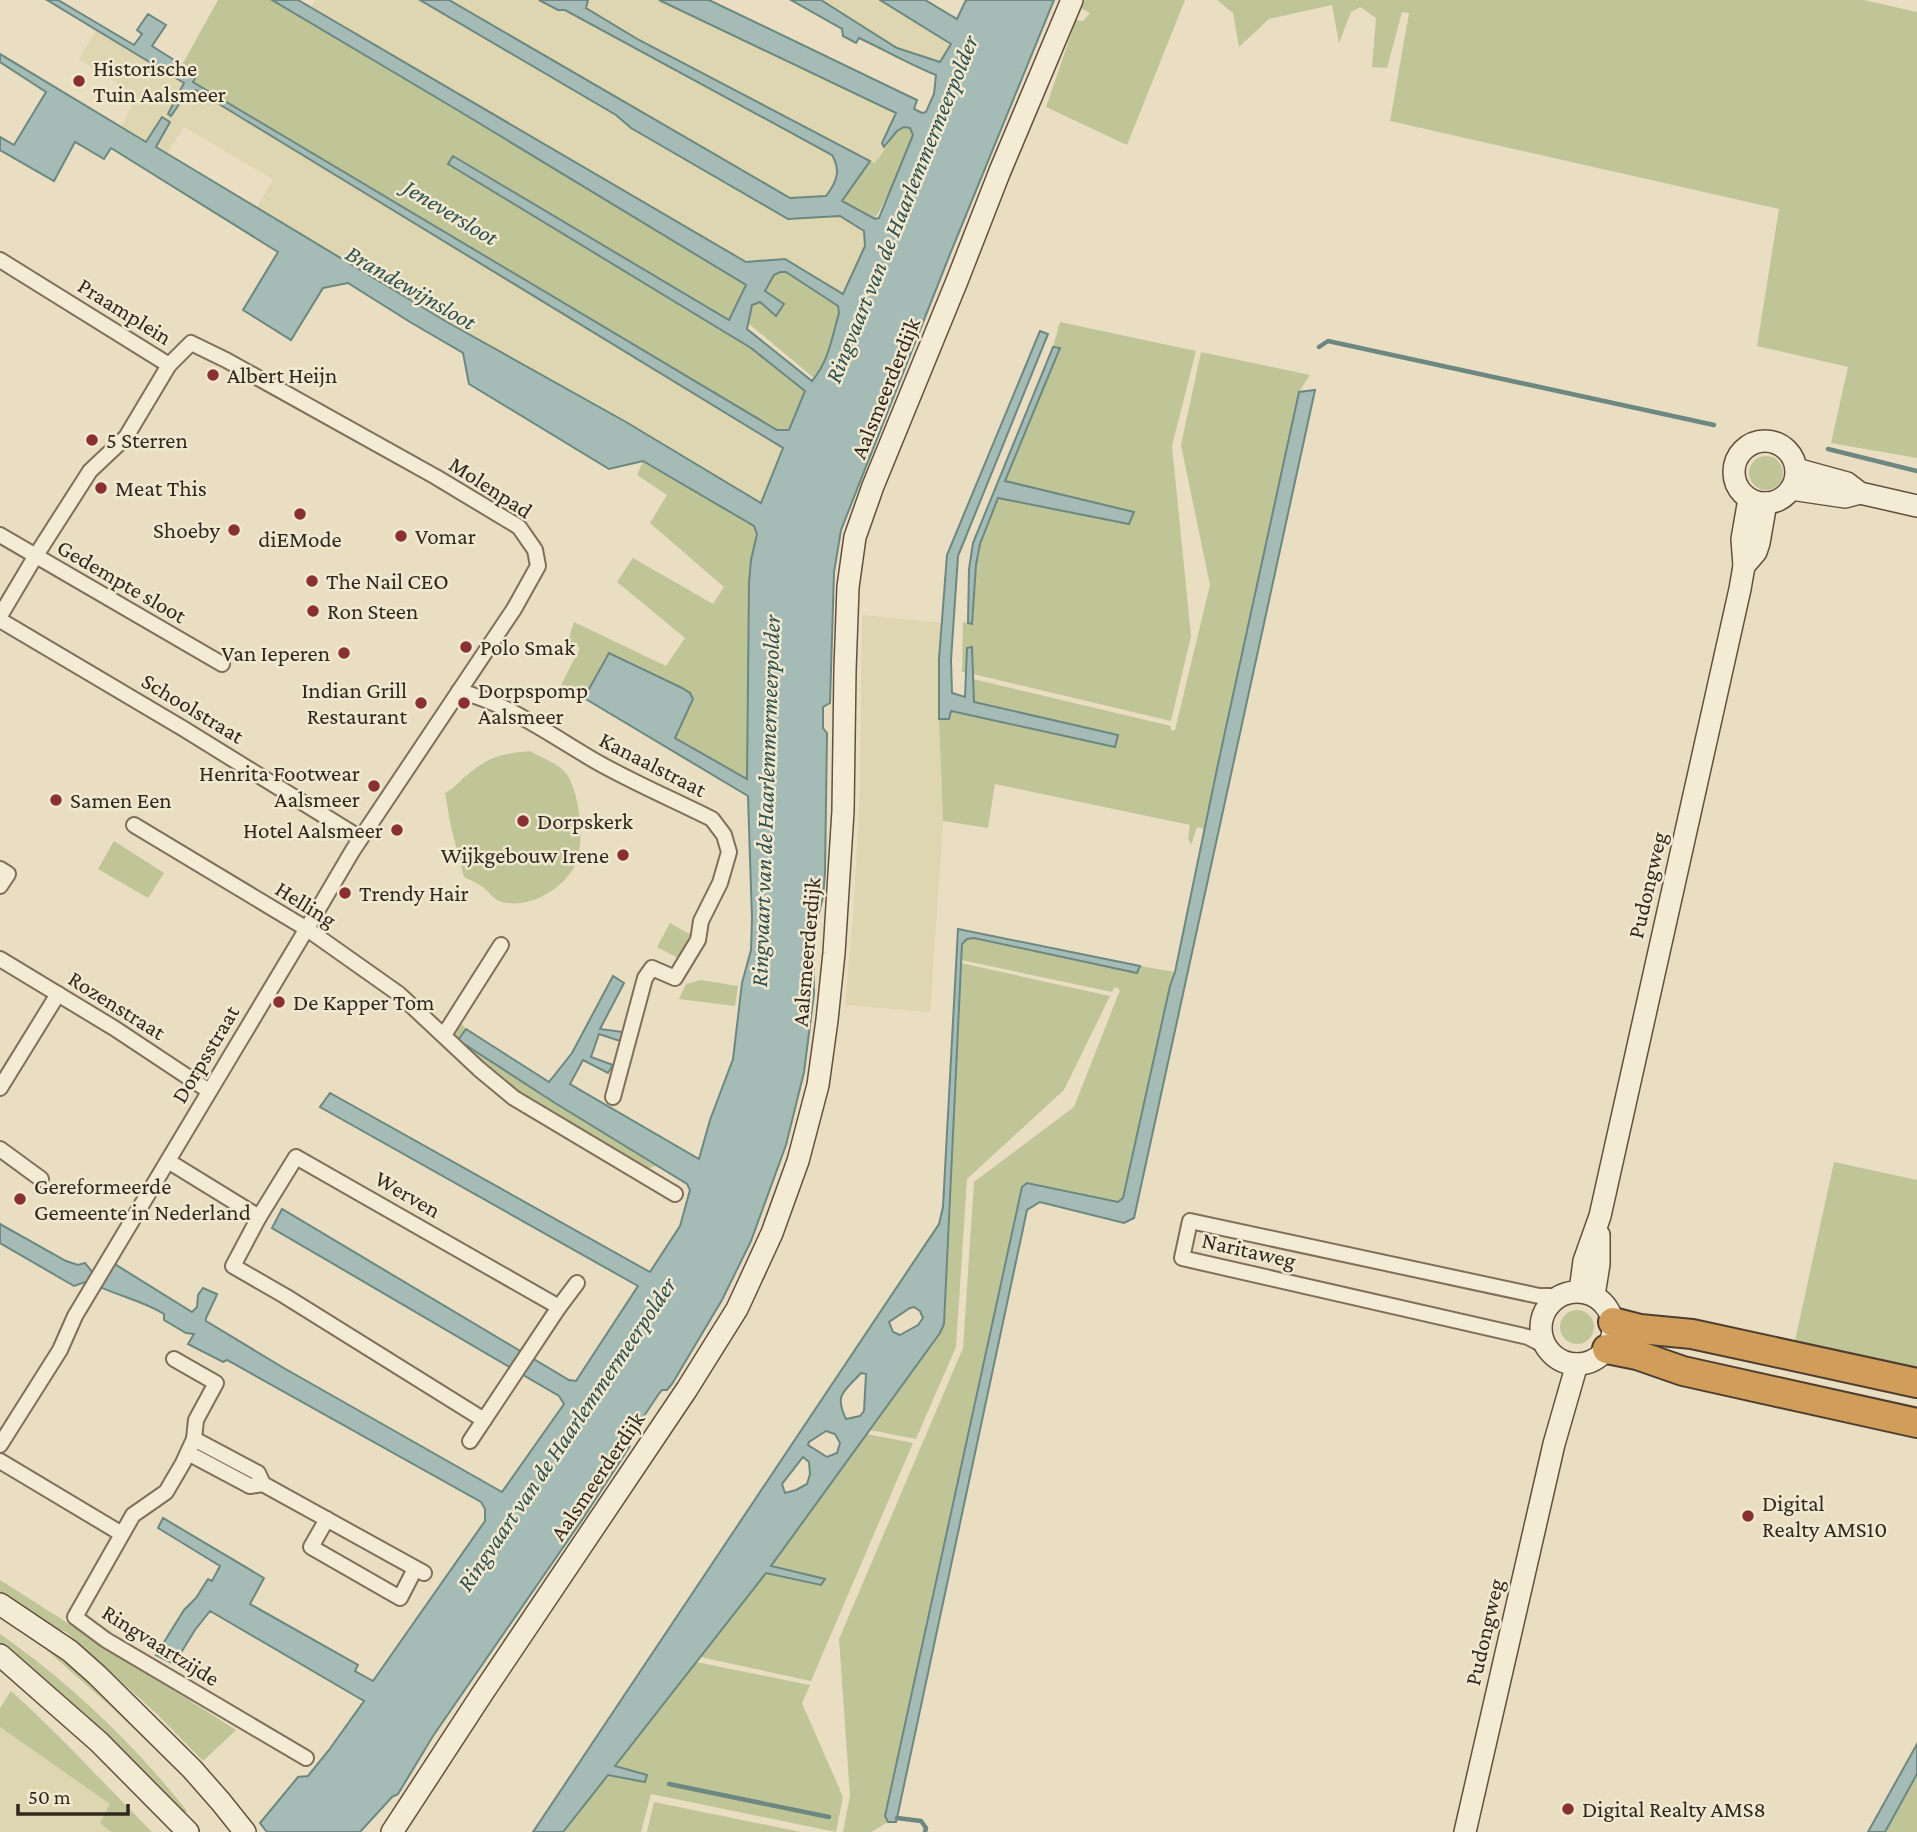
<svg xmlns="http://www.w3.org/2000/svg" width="1917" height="1832" font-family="'Crimson Pro',serif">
  <rect width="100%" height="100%" fill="#e9ddc2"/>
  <g fill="#ddd6b0">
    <path d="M316,0H420L616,115L631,128L788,219L840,216L864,232L865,246L843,294L785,259L747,262L310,8Z"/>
    <path d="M449,0H539L558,10H565L832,155L836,162L838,171L836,182L826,196L790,199Z"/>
    <path d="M588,0H659L896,114L882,143L884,147L875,163L639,40L585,8Z"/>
    <path d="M821,0H880L951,44L940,63L926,59L897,48Z"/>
    <path d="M96,31L185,83L168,114L172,116L186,94L195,90L783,448L761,503L626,422L447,322L257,207L273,179L184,127L167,153L156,146L170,122L162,117L147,142L122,126L136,96L79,59Z"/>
    <path d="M862,615L942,623L939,659V719L943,821L930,1012L845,1005L853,917L860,793Z"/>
    <path d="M0,1727L110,1804L100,1823L111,1832H0Z"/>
  </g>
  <g fill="#c0c597">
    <path d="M218,0H272L454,108L746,286L729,320L454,156L448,164L751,348L805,391L790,430H777L193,82L195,76L182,65Z"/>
    <path d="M1085,0H1185L1127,145L1046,107L1076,20L1083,21L1090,13L1081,8Z"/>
    <path d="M1217,0H1864L1917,12V458L1831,443L1848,367L1757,346L1779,209L1390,121L1409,13L1402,12L1387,68L1372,67L1376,18L1360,7L1351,12L1339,43L1332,5L1269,19L1239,47L1233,13Z"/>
    <path d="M904,127L910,128L913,135L899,173L875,219L842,201L870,161L875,163L897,131Z"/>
    <path d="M780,272H786L838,306L839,313C833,335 830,361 814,378L749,324L752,304L760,302L776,316L783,305L764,291L774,275Z"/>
    <path d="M1060,322L1196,351L1172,446L1191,636L1171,721L973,674L972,648L967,650L966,672H962L963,622L972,624L976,565L980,544L997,498L1129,524L1133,512L1005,482L1059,348L1053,347Z"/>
    <path d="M1201,352L1310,375L1299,392L1218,764L1206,829L1197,827L1191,845L1188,838L1190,825L995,784L988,828L943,821L939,719H949L951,711L1114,747L1118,736L974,702L973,679L1171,726V730H1175L1210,585L1181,445Z"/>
    <circle cx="1766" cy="473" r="17"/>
    <path d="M643,461L754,526L757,534L751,560L749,583L747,780L675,738L693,699L609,653L588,690L561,685L580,648L568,641L574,622L666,666L685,638L617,582L633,558L713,604L724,587L650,523L667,495L637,475Z"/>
    <path d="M530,751C540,757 554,762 563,770C580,786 585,842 576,863C565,889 527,911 499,901C493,898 489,892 483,887C477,883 470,880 464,877L451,827L445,793C456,787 458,782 467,775C490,756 501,754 530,751Z"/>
    <path d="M114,841L164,873L148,898L98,869Z"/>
    <path d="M670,923L691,935L678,958L657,947Z"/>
    <path d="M974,938L1137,973L1140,966L1175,972L1170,986L1123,1198L1118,1202L1027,1183L1022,1187L885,1815L888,1822L871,1832H843L850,1796L839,1639L963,1348L974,1182L1074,1107L1120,990L1115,987L1112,992L961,960L962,944L967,939Z"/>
    <path d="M961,963L1110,996L1064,1090L967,1179L956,1347L916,1439L870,1430L940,1333L944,1324Z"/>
    <path d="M701,980L738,986L735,1006L679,999L686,984Z"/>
    <path d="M462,1024L466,1029L458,1040L656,1166L641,1171L492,1076L453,1036Z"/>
    <path d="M1834,1162L1917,1180V1368L1795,1341Z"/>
    <circle cx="1577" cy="1327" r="17"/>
    <path d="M867,1434L913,1443L811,1681L700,1657L766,1573L824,1579L770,1566Z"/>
    <path d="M0,1580L236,1730L203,1761L157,1714L66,1632L55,1629L0,1598Z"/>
    <path d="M0,1634C69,1682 135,1745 187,1811L182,1815L0,1647Z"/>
    <path d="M34,1639L80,1665L204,1797L108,1704Z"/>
    <path d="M696,1662L810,1685L802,1703L843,1797L836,1832L651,1794L641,1832H563L608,1775H647L614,1767Z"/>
    <path d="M11,1691C61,1736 105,1785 152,1832H111L100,1823L110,1804L0,1727V1708Z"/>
    <path d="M1917,1774V1832H1885Z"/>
    <path d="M654,1802L801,1832H647Z"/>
  </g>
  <g fill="#a4bcb5" stroke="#6c8881" stroke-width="2" fill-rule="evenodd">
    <path d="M47,0H58L134,45L142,34L137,30L148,14L166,25L152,46L182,65L196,76L193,82L777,430H789L805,391L751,348L448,164L453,156L729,320L746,285L454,108L272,0H298L746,262L785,259L843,294L865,246L864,231L840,216L788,219L631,128L616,115L420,0H449L790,198L826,196C837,182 841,170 832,155L565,10H558L539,0H588L586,8L639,40L870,161L842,201L875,219L879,218L913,135L910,128L904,127L897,131L884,147L882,143L896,113L659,0H709L917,100L914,109L922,113L926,112L934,94L936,75C909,64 885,50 859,38L856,43L843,36L842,29L791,0H821L897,48L940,62L951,44L880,0H925L957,19L966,0H1054L950,254L841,530L834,572L830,703L823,707V728L827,733L825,873L823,897L813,936L814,994L804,1072L786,1145L751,1241L722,1300L672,1384L667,1390H662L658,1395L630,1437V1446L584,1517L433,1736L398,1794L392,1797L360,1832H267L260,1823L298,1777L308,1776L329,1750L364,1701L210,1611L195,1630L174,1664L156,1655L184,1610L196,1598L208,1579L212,1581L220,1566L158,1528L163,1518L264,1578L250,1604L358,1665L355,1671L373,1681L485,1521V1509L481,1502L227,1360L223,1362L188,1344L194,1334L186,1333L164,1320V1314C140,1299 112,1295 88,1281L74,1286L0,1243V1224L66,1261L78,1265L85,1263L93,1273L113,1263L192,1312L197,1307L198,1295L203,1288L217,1294L216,1297L206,1318V1321L282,1367L502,1492L564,1404L559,1396L272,1228L282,1209L569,1380L576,1381L638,1286L320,1107L330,1093L650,1272L680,1226L690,1190L687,1184L555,1103L458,1040L466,1029L549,1082L572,1053L613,976L624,983L600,1029L623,1032L620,1041L599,1034L591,1057L613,1065L608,1073L583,1060L570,1084L699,1159L710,1120L733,1059L742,983L751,950L752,919L748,796L584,698L609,653L682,688L690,693L693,699L675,738L747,779L749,583L751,560L757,534L754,526L643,461L609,469L469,384L463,353L410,322L348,283L323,288L291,340L243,310L278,252L111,148L104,159L75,142L54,181L0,150V137L14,145L46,92L0,62V54L146,142L162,117L170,122L156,147L447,322L626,422L761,503L783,448L196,90L186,94L171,116L168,114L184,83ZM780,272H786L838,306L839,313C832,337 829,361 812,381L747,329L752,305L760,302L776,316L784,304L765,291L774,275Z"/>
    <path d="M1040,331L1048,334L958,556L951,660L952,693L965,697L967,648L972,647L974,702L1118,735L1115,747L951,711L949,719H939V659L947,555Z"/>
    <path d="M1053,347L1060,348L1005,481L1134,512L1129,524L998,498L980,544L976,565L972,624L968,623L969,569L973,543Z"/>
    <path d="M1315,390L1134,1218L1124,1223L1040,1202L1027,1210L897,1818L896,1822H888L885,1816L1022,1187L1027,1183L1118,1202L1123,1198L1170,986L1175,972L1218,764L1299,392Z"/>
    <path d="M958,929L1140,966L1137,973L974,938L967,939L962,944L944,1324L940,1333L771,1566L825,1579L821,1585L766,1573L615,1766L647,1775L645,1782L608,1775L563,1832H533L939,1224L943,1207ZM914,1307L920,1311L923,1318L918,1325L900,1335L893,1332L889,1322L910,1308ZM861,1373L866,1374L864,1411L860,1416L846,1419C834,1394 844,1392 861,1373ZM826,1431L835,1434L840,1443L837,1453L827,1457L808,1445L809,1442ZM803,1457L809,1462L810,1474L807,1484L796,1490L785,1493L782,1484Z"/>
    <path d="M1917,1744V1774L1885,1832H1868Z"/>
  </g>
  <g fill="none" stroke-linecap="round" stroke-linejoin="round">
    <g stroke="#6c8881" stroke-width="4.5">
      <path d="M1319,347L1328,341L1714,425"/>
      <path d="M1828,449L1917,471"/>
      <path d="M669,1784L829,1817"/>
      <path d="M897,1818L921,1821L926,1828L925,1832"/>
    </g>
    <defs>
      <g id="street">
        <path d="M0,260L169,365L191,343L226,360L436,477L519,527L535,550L538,566L514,609L353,850L300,940L75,1316L60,1350L0,1445"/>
        <path d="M0,535L222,664"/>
        <path d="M0,616L35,557L90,471L126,437L169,365"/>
        <path d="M0,620L184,729L360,838"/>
        <path d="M459,691C509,704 552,736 597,762C634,783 674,800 712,819L724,835L729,852L720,883L701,921L698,940L675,978L652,968L645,978L613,1097"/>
        <path d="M134,825L307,929L399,994L479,1069L514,1098L675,1194"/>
        <path d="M0,869L8,874L0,886"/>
        <path d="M0,959L114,1028L209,1091"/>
        <path d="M444,1035L501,945"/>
        <path d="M0,1088L58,994"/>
        <path d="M0,1149L41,1179"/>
        <path d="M168,1161L259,1217"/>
        <path d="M1545,1346L1528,1337L1182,1258L1190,1221L1539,1296H1559"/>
        <path d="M174,1359L216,1383L196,1420L194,1439L183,1463L166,1492L133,1515L75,1617L106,1640L306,1758"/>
        <path d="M484,1420L285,1296L233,1266L259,1217L296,1157L559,1307"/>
        <path d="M194,1439L258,1473L263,1484"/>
        <path d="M470,1441L559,1307L577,1283"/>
        <path d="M188,1453L250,1486L263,1484L424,1573"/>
        <path d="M0,1461L122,1534"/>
        <path d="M327,1519L311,1547L400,1598L415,1569"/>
      </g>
      <g id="secondary">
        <circle cx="1765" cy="472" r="31"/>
        <path d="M1796,469L1847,483L1860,493L1917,506"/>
        <path d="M1791,489L1845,497L1860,493"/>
        <path d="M1744,566L1756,552L1759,543L1766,503"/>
        <path d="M1580,1291L1584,1261L1600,1216L1740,589L1744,566L1742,539L1749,499"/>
        <circle cx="1577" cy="1328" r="36"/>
        <path d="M1594,1295L1599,1264V1235"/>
        <path d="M0,1604L70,1651L97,1675L192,1769L221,1802L245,1832"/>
        <path d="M0,1655L99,1742L188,1832"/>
        <path d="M392,1832L482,1694L687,1389L737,1309L772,1233L798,1161L818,1085L827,1020L834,953L843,811L845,670L848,587L855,537L873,486L957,281L1000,171L1072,0"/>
        <path d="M1465,1832L1554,1444L1577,1364"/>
      </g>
      <g id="highway">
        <path d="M1613,1322L1640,1329L1692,1334L1917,1383"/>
        <path d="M1607,1349L1637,1355L1683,1371L1917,1423"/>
      </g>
    </defs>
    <use href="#street" stroke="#806f5b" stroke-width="18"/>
    <use href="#secondary" stroke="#62503e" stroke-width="24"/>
    <use href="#highway" stroke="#4e3e2f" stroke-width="32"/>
    <use href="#street" stroke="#f4ebd4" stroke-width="14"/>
    <use href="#secondary" stroke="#f4ebd4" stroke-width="21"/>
    <use href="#highway" stroke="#d09d5a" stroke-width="28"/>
  </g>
  <g fill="#893132" stroke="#f1e8d0" stroke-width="2.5">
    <circle cx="79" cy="81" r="7"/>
    <circle cx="213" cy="375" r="7"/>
    <circle cx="92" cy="440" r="7"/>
    <circle cx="101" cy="488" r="7"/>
    <circle cx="300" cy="514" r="7"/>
    <circle cx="234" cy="530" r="7"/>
    <circle cx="401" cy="536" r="7"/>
    <circle cx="312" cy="581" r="7"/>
    <circle cx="313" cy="611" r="7"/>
    <circle cx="466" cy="647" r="7"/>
    <circle cx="344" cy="653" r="7"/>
    <circle cx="421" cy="703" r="7"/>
    <circle cx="464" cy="703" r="7"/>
    <circle cx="374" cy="786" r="7"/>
    <circle cx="56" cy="800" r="7"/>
    <circle cx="523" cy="821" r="7"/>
    <circle cx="397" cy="830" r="7"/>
    <circle cx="623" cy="855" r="7"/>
    <circle cx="345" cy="893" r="7"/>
    <circle cx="279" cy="1002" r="7"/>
    <circle cx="20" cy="1199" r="7"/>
    <circle cx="1748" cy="1516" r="7"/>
    <circle cx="1568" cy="1809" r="7"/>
  </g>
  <g text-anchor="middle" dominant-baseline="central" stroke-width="5" stroke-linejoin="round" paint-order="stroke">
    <g font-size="23" fill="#32271e" stroke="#f1e8d0" text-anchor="start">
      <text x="93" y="68">Historische<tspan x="93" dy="26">Tuin Aalsmeer</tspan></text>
      <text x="227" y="375">Albert Heijn</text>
      <text x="106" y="440">5 Sterren</text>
      <text x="115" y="488">Meat This</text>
      <text x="220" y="530" text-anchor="end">Shoeby</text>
      <text x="415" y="536">Vomar</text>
      <text x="300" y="539" text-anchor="middle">diEMode</text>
      <text x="326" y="581">The Nail CEO</text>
      <text x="327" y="611">Ron Steen</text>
      <text x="480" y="647">Polo Smak</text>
      <text x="330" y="653" text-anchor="end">Van Ieperen</text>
      <text x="407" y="690" text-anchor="end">Indian Grill<tspan x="407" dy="26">Restaurant</tspan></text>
      <text x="478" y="690">Dorpspomp<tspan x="478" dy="26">Aalsmeer</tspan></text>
      <text x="360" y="773" text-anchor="end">Henrita Footwear<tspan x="360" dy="26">Aalsmeer</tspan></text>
      <text x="70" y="800">Samen Een</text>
      <text x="537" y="821">Dorpskerk</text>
      <text x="383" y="830" text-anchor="end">Hotel Aalsmeer</text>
      <text x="609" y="855" text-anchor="end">Wijkgebouw Irene</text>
      <text x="359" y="893">Trendy Hair</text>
      <text x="293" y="1002">De Kapper Tom</text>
      <text x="34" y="1186">Gereformeerde<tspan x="34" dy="26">Gemeente in Nederland</tspan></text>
      <text x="1762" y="1503">Digital<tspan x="1762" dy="26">Realty AMS10</tspan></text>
      <text x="1582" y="1809">Digital Realty AMS8</text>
    </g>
    <g font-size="23" fill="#32271e" stroke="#f1e8d0">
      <text transform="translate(125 311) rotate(32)">Praamplein</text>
      <text transform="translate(885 388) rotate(-68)">Aalsmeerderdijk</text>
      <text transform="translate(491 487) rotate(33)">Molenpad</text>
      <text transform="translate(122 581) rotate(30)">Gedempte sloot</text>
      <text transform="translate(193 708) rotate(31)">Schoolstraat</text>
      <text transform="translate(653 764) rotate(27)">Kanaalstraat</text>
      <text transform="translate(1647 885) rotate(-77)">Pudongweg</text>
      <text transform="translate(306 904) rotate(32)">Helling</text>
      <text transform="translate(806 952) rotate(-85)">Aalsmeerderdijk</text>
      <text transform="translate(117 1005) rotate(32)">Rozenstraat</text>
      <text transform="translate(205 1054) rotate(-59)">Dorpsstraat</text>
      <text transform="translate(408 1194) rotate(30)">Werven</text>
      <text transform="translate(1249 1250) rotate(13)">Naritaweg</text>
      <text transform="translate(597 1476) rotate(-56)">Aalsmeerderdijk</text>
      <text transform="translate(1484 1632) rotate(-77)">Pudongweg</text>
      <text transform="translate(161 1645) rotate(32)">Ringvaartzijde</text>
    </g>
    <g font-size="24" font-style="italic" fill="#2e504e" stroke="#f1e8d0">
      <text transform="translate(901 209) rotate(-68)">Ringvaart van de Haarlemmermeerpolder</text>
      <text transform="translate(451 212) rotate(31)">Jeneversloot</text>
      <text transform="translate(411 287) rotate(30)">Brandewijnsloot</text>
      <text transform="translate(765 801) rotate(-88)">Ringvaart van de Haarlemmermeerpolder</text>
      <text transform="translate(566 1434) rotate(-56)">Ringvaart van de Haarlemmermeerpolder</text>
    </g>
  </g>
  <path d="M18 1804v10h110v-10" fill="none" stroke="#32271e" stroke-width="3.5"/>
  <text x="28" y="1804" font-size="21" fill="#32271e" stroke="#f1e8d0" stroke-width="5" paint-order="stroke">50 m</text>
</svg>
